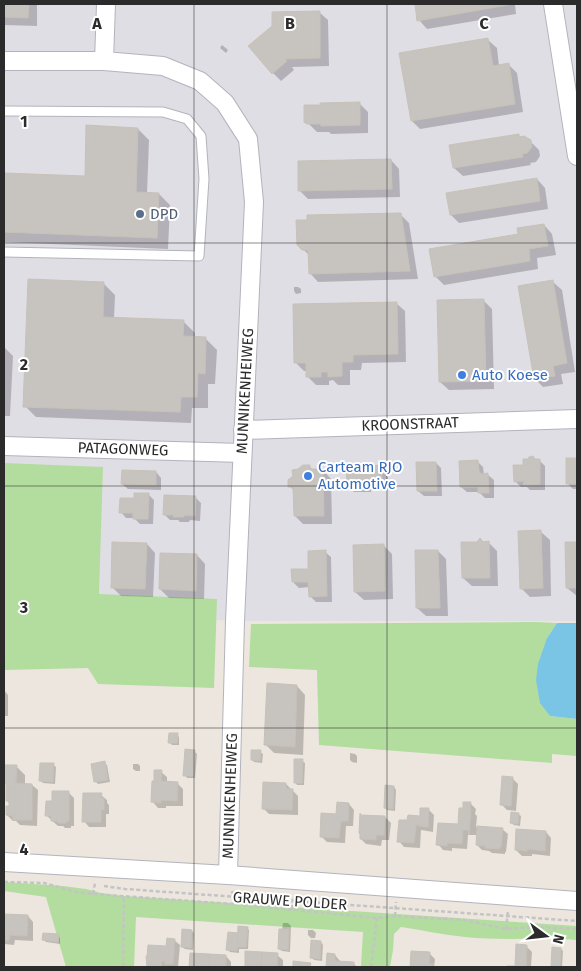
<svg xmlns="http://www.w3.org/2000/svg" width="581" height="971" font-family="'Fira Sans',sans-serif">
  <rect width="100%" height="100%" fill="#ece6de"/>
  <path fill="#e0dee5" d="M4,4H577V621H235L4,609Z"/>
  <g fill="#b2dd9f">
    <path d="M4,463L103,467L99,594L217,599L214,688L98,684L88,668L4,670Z"/>
    <path d="M536,622L557,623L547,638L550,716L577,719V756L552,754V763L319,745L317,670L249,667L251,624Z"/>
    <path d="M4,882L63,886L86,889L101,893L124,896L577,926V940C540,937 502,941 465,937C444,935 422,930 401,927L394,934L393,950L390,967H361L363,932L136,917L134,967H66L46,897L4,891Z"/>
  </g>
  <path fill="#7ac4e5" d="M557,623H577V719L550,716L540,703L536,680L538,664L547,638Z"/>
  <g fill="#0003">
    <path d="M4,4H37V26L4,25Z"/>
    <path d="M416,4H515L516,14L427,29L419,20Z"/>
    <path d="M319,12L328,20L329,66L292,67L294,70L281,81L273,73Z"/>
    <path d="M488,40L497,48L499,66L508,64L517,73L523,112L420,129L412,121Z"/>
    <path d="M222,45L228,50L226,53L220,48Z"/>
    <path d="M359,103L368,112V133L331,134L329,132H317L306,121Z"/>
    <path d="M138,129L149,140L147,193L159,194L170,205L168,249L4,242V175L86,178Z"/>
    <path d="M519,135L521,138L530,141L539,150L540,156L536,162L530,163L531,165L463,176L454,168Z"/>
    <path d="M391,160L399,169L400,197L308,199L300,191Z"/>
    <path d="M537,179L545,188L548,209L459,223L451,215Z"/>
    <path d="M400,214L409,223L418,279L318,282L310,273V256L298,244Z"/>
    <path d="M544,225L552,234L556,255L537,258L538,269L444,285L435,276L520,235Z"/>
    <path d="M553,282L562,290L575,372L561,374L563,384L543,387L535,379Z"/>
    <path d="M103,283L115,295L114,319L183,321L195,333V338H205L217,350L215,384H208V408H192L191,423L36,417L25,406Z"/>
    <path d="M294,287H298L301,289V293L296,294L294,291Z"/>
    <path d="M484,301L492,309L494,389L449,390L440,382Z"/>
    <path d="M396,303L405,311L406,362L362,363L361,370H350V385H338L333,380L329,381V385H316L308,377V371H304L296,363Z"/>
    <path d="M4,347L13,356L10,416H4Z"/>
    <path d="M567,459H577V489H573L567,483Z"/>
    <path d="M535,460H539L545,466V490H530L527,487H521L515,481L524,466Z"/>
    <path d="M478,462L483,467L484,475H488L494,480V498H485L479,492H467L461,487Z"/>
    <path d="M436,463L441,468L442,496H424L418,491Z"/>
    <path d="M365,465L368,467H382L387,472L388,489H371V492H354L348,486Z"/>
    <path d="M309,466L313,470H323L331,479L332,524H303L295,516L294,491L290,486Z"/>
    <path d="M156,472L161,478V490L128,489L122,484Z"/>
    <path d="M148,494L154,500L153,524H140L134,518H126L121,512L135,500Z"/>
    <path d="M195,497L201,503L200,521L190,520L189,522H180L178,520H170L164,514Z"/>
    <path d="M541,532L550,540L551,596L530,597L521,588Z"/>
    <path d="M482,543H489L497,551L498,586H472L463,578Z"/>
    <path d="M566,543H577V596L567,588Z"/>
    <path d="M147,544L155,553L153,597L121,596L112,587Z"/>
    <path d="M383,545L392,554L393,599L364,600L355,592Z"/>
    <path d="M438,551L446,559L448,616H426L417,608Z"/>
    <path d="M325,552L331,557L332,602H316L310,596V587L299,588L293,582L309,570Z"/>
    <path d="M197,555L205,564L204,599L169,598L160,589Z"/>
    <path d="M297,686L305,695L303,755L274,753L266,745Z"/>
    <path d="M4,690L8,695V716H4Z"/>
    <path d="M177,735L179,737V745H172L169,742Z"/>
    <path d="M194,751L197,754L195,778H187L185,775Z"/>
    <path d="M260,752L263,754L262,763L254,762L252,760Z"/>
    <path d="M350,753L355,754L357,756V763L352,762L350,760Z"/>
    <path d="M302,761L305,763L304,785H297L295,782Z"/>
    <path d="M104,763L107,765L110,782L98,784L95,781Z"/>
    <path d="M133,764H138L140,766V771H136L133,769Z"/>
    <path d="M53,765L56,767L55,784L43,783L41,781Z"/>
    <path d="M4,766H16L25,775V785H32L38,790L37,826L20,825L16,821H13L7,815L10,804L7,801L8,786L4,782Z"/>
    <path d="M161,772L167,777V783L178,784L183,789V806H166V808H158L153,802Z"/>
    <path d="M512,778L518,784L516,811L507,810L501,804Z"/>
    <path d="M286,784L298,796V815L269,814L263,808Z"/>
    <path d="M394,787L396,790L395,811L387,810L385,808Z"/>
    <path d="M69,793L74,798V826H71V828H65L63,826H58L47,816L53,802Z"/>
    <path d="M101,795L107,800V803L109,805V814H106V827H89L84,821Z"/>
    <path d="M470,803L476,809L475,814L477,816L476,827L502,829L508,834L506,852H505V854L492,853L489,851L482,850L477,845L478,835H468L467,849L452,848V851L443,850L438,844L459,825L464,809Z"/>
    <path d="M349,804L354,810L353,826H346L345,843L327,842L321,836Z"/>
    <path d="M428,809L434,815L433,832L421,830L420,848L404,847L399,841L409,822L421,817Z"/>
    <path d="M518,814L521,816L520,826L514,825L511,823Z"/>
    <path d="M385,817L391,823L389,840H382L381,846L366,844L361,839Z"/>
    <path d="M546,832L551,838L550,856L532,854V856H522L516,850Z"/>
    <path d="M4,915L28,916L33,922V941L15,940L14,945L4,944Z"/>
    <path d="M283,923H288L291,926L290,952L282,951L279,949Z"/>
    <path d="M247,928L249,930L248,949H239V953L230,952L228,950L239,934Z"/>
    <path d="M308,930H313L316,933L315,938H311L308,935Z"/>
    <path d="M192,931L194,933L193,950L185,949L182,947Z"/>
    <path d="M58,935L60,938V944L46,942L44,940Z"/>
    <path d="M174,940L180,945L178,967L167,966V967H149L148,966Z"/>
    <path d="M321,942L323,945L322,961L314,960L311,957Z"/>
    <path d="M517,946H526L532,952L531,967H516Z"/>
    <path d="M561,949L563,951L562,967H554L552,965Z"/>
    <path d="M412,952L429,953L435,959L434,967H411Z"/>
    <path d="M247,953L277,955L283,960V967H246Z"/>
    <path d="M191,954L226,956L231,962V967H190Z"/>
    <path d="M328,955H335L340,961V962L353,963L357,967H327Z"/>
  </g>
  <g fill="#c7c3be" stroke="#c7c2b8">
    <path d="M4,4H29L28,18L4,17Z"/>
    <path d="M415,4H508V5L417,21Z"/>
    <path d="M320,11V58L285,59L287,61L272,74L248,46L272,26V12Z"/>
    <path d="M488,38L493,66L509,63L515,104L411,121L399,53Z"/>
    <path d="M360,102V125L321,126V124H307L304,122V105H320V103Z"/>
    <path d="M86,125L138,128L136,192L159,193L157,238L4,232V173L85,176Z"/>
    <path d="M519,134V137L524,136L531,140L532,147L527,153L522,154L523,157L453,168L449,145Z"/>
    <path d="M391,159L392,189L298,191V161Z"/>
    <path d="M537,178L540,201L450,215L446,193Z"/>
    <path d="M401,213L410,271L309,274L308,250H302L297,245L296,220H307V215Z"/>
    <path d="M544,224L548,246L529,249L530,261L434,277L429,249L518,234L517,228Z"/>
    <path d="M28,279L104,282L103,317L184,320L183,336L206,337L205,374L198,373L197,397H181L180,412L23,407Z"/>
    <path d="M553,280L567,363L553,366L555,376L534,379L518,286Z"/>
    <path d="M484,299L486,381L439,382L437,300Z"/>
    <path d="M397,302L398,354L353,355V362H342V376L328,377V372H321V377H306V363H294L293,304Z"/>
    <path d="M533,456L535,459H540V484L523,485L524,481L514,482L513,465H523V459H528L529,457Z"/>
    <rect x="566" y="458" width="11" height="26"/>
    <path d="M478,460L479,471L481,474L488,473L489,493H478V487H460L459,461Z"/>
    <path d="M416,462H436L437,491H417Z"/>
    <path d="M366,463V466L382,465V484H366V486L347,487L346,464Z"/>
    <path d="M303,465H310V469H323L324,516H294L293,487H288V480L293,476L292,470L298,469Z"/>
    <path d="M122,470L156,471V485L121,484Z"/>
    <path d="M134,493H149L148,519H133V513H119L120,498H134Z"/>
    <path d="M164,495L196,496L195,516L184,515V517H173L174,515H163Z"/>
    <path d="M541,530L543,588L520,589L518,531Z"/>
    <path d="M480,538L483,542L489,541L490,578H462L461,542H477Z"/>
    <path d="M112,542L147,543L145,589L111,588Z"/>
    <path d="M565,542H577V588H566Z"/>
    <path d="M384,544L385,591L354,592L353,545Z"/>
    <path d="M326,550L327,596L309,597L308,582H292L291,569H308V551Z"/>
    <path d="M415,550H438L440,608H416Z"/>
    <path d="M160,553L197,554L196,591L159,589Z"/>
    <path d="M267,683L297,685L295,747L264,745Z"/>
    <path d="M169,733H178L177,743H168Z"/>
    <path d="M185,749L195,750L193,776H183Z"/>
    <path d="M251,750H261L260,761L251,760Z"/>
    <path d="M294,759H303L302,783H294Z"/>
    <path d="M105,761L108,780L94,782L91,764Z"/>
    <path d="M40,763H54L53,782L39,781Z"/>
    <path d="M4,765H17L16,783H14V789H11V787L6,786V783H4Z"/>
    <path d="M154,770H162L161,781L178,782L177,801L161,800V803L151,802L152,781H154Z"/>
    <path d="M502,776L513,777L511,806L500,805Z"/>
    <path d="M263,782L286,783V789H293L292,810L262,809Z"/>
    <path d="M14,783L32,784V820H13V816L6,815V806H9V801H6V786L11,787V789H14Z"/>
    <path d="M385,785L394,786L393,809L384,808Z"/>
    <path d="M52,791H69V821H66V823H58V821H51V816H45L46,801H52Z"/>
    <path d="M83,793H102L101,798H104V810L101,809V822H82Z"/>
    <path d="M337,802L349,803L348,821H341L339,838L320,837L321,813L336,814Z"/>
    <path d="M463,802H471L470,809H471L469,835V830H463L462,844L447,843V846L436,845L438,823L458,824L459,808H463Z"/>
    <path d="M420,808H429L428,827L419,826V825H416L414,843L397,842L399,820H407L408,815L420,816Z"/>
    <path d="M511,812L519,813L518,824L510,823Z"/>
    <path d="M360,813L361,815L385,816L384,835H376V840L360,839V834L359,833Z"/>
    <path d="M477,826L503,828L501,847H500L499,849L485,848V846L476,845Z"/>
    <path d="M516,829L546,831L545,851L527,849V851L515,850Z"/>
    <path d="M4,914L28,915L27,936L10,935L9,940H4Z"/>
    <path d="M238,926L248,927L246,947H237Z"/>
    <path d="M182,929L192,930L191,948L181,947Z"/>
    <path d="M279,929H289L288,950L278,949Z"/>
    <path d="M228,932L238,933L237,951L226,950Z"/>
    <path d="M43,933L59,934L58,942L42,940Z"/>
    <path d="M167,938L175,939L173,964H165V961H162L161,967H147L146,956H147L148,945L166,946Z"/>
    <path d="M311,940L321,941L320,959L310,958Z"/>
    <path d="M516,944L527,945L526,967H507V966H515Z"/>
    <path d="M552,947L561,948L560,966H551Z"/>
    <path d="M245,951L262,952L261,967H245Z"/>
    <path d="M411,951L430,952L429,964H433V967H410Z"/>
    <path d="M262,952L278,953L277,967H261Z"/>
    <path d="M190,953L209,954L208,967H189Z"/>
    <path d="M327,953L335,954V961L354,962V967H326Z"/>
    <path d="M209,954L226,955V967H208Z"/>
    <path d="M293,961L311,963L310,967H293Z"/>
  </g>
  <g fill="none" stroke-linecap="round" stroke-linejoin="round">
    <defs>
      <path id="service" d="M4,111L163,112L187,119L201,136L204,179L199,256L4,252"/>
      <g id="minor">
        <path d="M106,4L104,61L163,66L200,81L225,103L248,139L254,202L235,621L228,875"/>
        <path d="M553,4L577,156"/>
        <path d="M4,61H104"/>
        <path d="M243,430L577,419"/>
        <path d="M4,446L242,453"/>
        <path d="M4,862L228,875L577,901"/>
      </g>
    </defs>
    <use href="#service" stroke="#b2b4bd" stroke-width="11"/>
    <use href="#minor" stroke="#b2b4bd" stroke-width="20"/>
    <g stroke="#c4c4c4" stroke-width="2.5" stroke-dasharray="4 2.5" stroke-linecap="butt">
      <path d="M4,882L44,883L76,892L93,894L233,904L377,918L395,916L464,920L506,929L537,927L577,929"/>
      <path d="M104,886L125,889L577,921"/>
      <path d="M232,891L234,897L233,904"/>
      <path d="M93,894L95,883"/>
      <path d="M292,909L293,896"/>
      <path d="M395,916L396,902"/>
      <path d="M506,929L508,911"/>
      <path d="M123,967L124,896"/>
      <path d="M371,967L377,918"/>
    </g>
    <use href="#service" stroke="#fff" stroke-width="9"/>
    <use href="#minor" stroke="#fff" stroke-width="18"/>
  </g>
  <path fill="none" stroke="#2b2b2b" stroke-width="1" stroke-opacity="0.55" d="M194,4V967M387,4V967M4,243H577M4,486H577M4,728H577"/>
  <circle fill="#5c6f8a" stroke="#fff" stroke-width="2" cx="140" cy="214" r="5"/>
  <g fill="#3f7fe0" stroke="#fff" stroke-width="2">
    <circle cx="462" cy="375" r="5"/>
    <circle cx="308" cy="476" r="5"/>
  </g>
  <g text-anchor="middle" dominant-baseline="central" stroke-width="4" stroke-linejoin="round" paint-order="stroke">
    <g font-size="15" fill="#4e5e75" stroke="#fff" text-anchor="start">
      <text x="150" y="214">DPD</text>
    </g>
    <g font-size="15" fill="#366cbe" stroke="#fff" text-anchor="start">
      <text x="472" y="375">Auto Koese</text>
      <text x="318" y="467">Carteam RJO<tspan x="318" dy="17">Automotive</tspan></text>
    </g>
    <g font-size="15" fill="#2b2b2b" stroke="#fff">
      <text transform="translate(245 391) rotate(-87)">MUNNIKENHEIWEG</text>
      <text transform="translate(410 424) rotate(-2)">KROONSTRAAT</text>
      <text transform="translate(123 449) rotate(2)">PATAGONWEG</text>
      <text transform="translate(230 796) rotate(-88)">MUNNIKENHEIWEG</text>
      <text transform="translate(290 901) rotate(4)">GRAUWE POLDER</text>
    </g>
  </g>
  <g font-size="16" text-anchor="middle" font-weight="bold" fill="#2b2b2b" stroke="#fff" stroke-width="4" stroke-linejoin="round" paint-order="stroke">
    <text x="97" y="29">A</text>
    <text x="290" y="29">B</text>
    <text x="484" y="29">C</text>
    <text x="24" y="127">1</text>
    <text x="24" y="370">2</text>
    <text x="24" y="613">3</text>
    <text x="24" y="855">4</text>
  </g>
  <rect width="581" height="971" fill="none" stroke="#2b2b2b" stroke-width="10"/>
  <g transform="translate(546 936) rotate(105)" stroke="#ffffff" stroke-width="4" paint-order="stroke">
  <path d="M0-4L9 19L0 12L-9 19Z" fill="#2b2b2b"/>
  <text y="-8" font-size="14" font-weight="bold" text-anchor="middle" fill="#2b2b2b">N</text>
  </g>
</svg>
